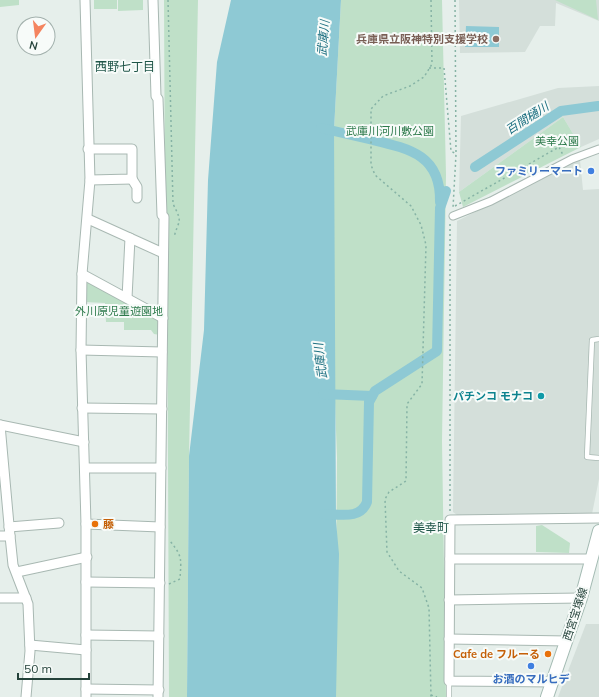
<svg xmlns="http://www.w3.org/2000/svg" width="599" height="697" font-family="Mulish,'Noto Sans JP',sans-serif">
  <rect width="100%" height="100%" fill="#e6efeb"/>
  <g fill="#d4dfda">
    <path d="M459,0H599V21L556,3L555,26H540L525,52L460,53Z"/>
    <path d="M599,86V139L581,147L563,117L459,192L461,116L558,88Z"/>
    <path d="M580,160L583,190L599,189V479L592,514L457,515L453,512L457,221Z"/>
    <path d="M586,624H599V697H558Z"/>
  </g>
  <g fill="#bfe0c8">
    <path d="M0,0H19V5L0,7Z"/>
    <rect x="94" y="0" width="23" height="9"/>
    <path d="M118,0H143V10L118,11Z"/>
    <path d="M164,0H198L189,456L187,697H169L167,221L165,211Z"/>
    <path d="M341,0H442L446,175L442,441L446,697H335L337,458L334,375V130Z"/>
    <path d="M555,0H596L598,20Z"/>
    <path d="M563,117L581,147L463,207L459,192Z"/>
    <path d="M88,280L160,322V335L154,334L151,330H124V322H106L105,303L84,302L85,281Z"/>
    <path d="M542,525L570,543L569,553L536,552V526Z"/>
  </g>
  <g fill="#8ec9d4">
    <path d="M231,0H341L334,130L336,521L339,554L336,697H187L189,456L204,330L208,180L217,62Z"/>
    <path d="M466,26L499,27V47H465Z"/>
  </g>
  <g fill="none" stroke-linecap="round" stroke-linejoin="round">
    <g stroke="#8ec9d4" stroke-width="10">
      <path d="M321,128C338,132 356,136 373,140C411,149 441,156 440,202"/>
      <path d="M475,167L561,111L598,106"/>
      <path d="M323,394L372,396"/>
      <path d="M323,514C340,514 360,520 367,502L369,402L375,391L437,351L440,208L446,191"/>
    </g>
    <defs>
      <g id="service">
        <path d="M599,339L592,340L587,457L599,458"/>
        <path d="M449,697V681"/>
      </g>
      <path id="pedestrian" d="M453,216L491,201L572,159L599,149"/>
      <g id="minor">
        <path d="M85,0L90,180L82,274L81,350L86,524V697"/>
        <path d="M153,0L156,96L158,99L162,215L164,217L158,697"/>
        <path d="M88,149H132V179L90,180"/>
        <path d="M132,179L137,187V198"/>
        <path d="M88,219L163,253"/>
        <path d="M82,274L163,318"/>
        <path d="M127,298L130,238"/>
        <path d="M81,350L162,352"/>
        <path d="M82,408L162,409"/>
        <path d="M0,425L10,536"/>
        <path d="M0,425L84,442"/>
        <path d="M85,468H161"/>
        <path d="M86,524L160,527"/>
        <path d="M9,527L59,523"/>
        <path d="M0,536H10L13,565L28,604L30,651L26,697"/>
        <path d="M450,559H591"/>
        <path d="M17,572L87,557"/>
        <path d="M86,582L160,583"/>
        <path d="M0,598H26"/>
        <path d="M449,600L581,598"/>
        <path d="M86,635L159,636"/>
        <path d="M449,639L567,641"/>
        <path d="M30,645L86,650"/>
        <path d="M552,682L449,681L450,520L599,518"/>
        <path d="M86,689L159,690"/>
      </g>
      <path id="secondary" d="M547,697L581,598L599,531"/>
    </defs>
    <use href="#service" stroke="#a8b8b2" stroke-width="6"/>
    <use href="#pedestrian" stroke="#a8b8b2" stroke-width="9"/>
    <use href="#minor" stroke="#a8b8b2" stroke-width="11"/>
    <use href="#secondary" stroke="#a4bbb3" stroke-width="14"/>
    <g stroke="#86b3a5" stroke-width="1.5" stroke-dasharray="2 3" stroke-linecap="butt">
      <path d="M168,0L173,204C183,223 179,219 174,237"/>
      <path d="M431,0L432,64L424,77L410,86L383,96L371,109V165L375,175L411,206L421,225L426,245L422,384L407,404L406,481L389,492L385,499L387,552L399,571L422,588L429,608L431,697"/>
      <path d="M455,0L456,154"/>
      <path d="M429,68H444L451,151L456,154L453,208"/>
      <path d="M455,206L559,147L563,155"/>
      <path d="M450,511V223"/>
      <path d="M169,584L180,579C181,559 183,557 170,541"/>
      <path d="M431,695L437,697"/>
    </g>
    <use href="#service" stroke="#fff" stroke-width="4.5"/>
    <use href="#pedestrian" stroke="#fff" stroke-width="7"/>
    <use href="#minor" stroke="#fff" stroke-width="9"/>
    <use href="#secondary" stroke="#fff" stroke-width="12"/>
  </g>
  <circle fill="#8d6e63" stroke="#f7fbf9" stroke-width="1.5" cx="496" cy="39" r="4"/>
  <g fill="#3f7fe0" stroke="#f7fbf9" stroke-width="1.5">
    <circle cx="591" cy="171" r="4"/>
    <circle cx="531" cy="666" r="4"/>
  </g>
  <circle fill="#0f9aa8" stroke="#f7fbf9" stroke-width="1.5" cx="541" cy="396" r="4"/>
  <g fill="#e8710a" stroke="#f7fbf9" stroke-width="1.5">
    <circle cx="95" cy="524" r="4"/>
    <circle cx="548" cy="654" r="4"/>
  </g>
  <g text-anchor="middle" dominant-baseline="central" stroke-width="4" stroke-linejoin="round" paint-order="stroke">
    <g font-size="11" font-weight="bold" fill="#785e54" stroke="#f7fbf9" text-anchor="end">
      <text x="488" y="39">兵庫県立阪神特別支援学校</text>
    </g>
    <g font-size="11" fill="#2d7a4b" stroke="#f7fbf9">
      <text x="390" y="131">武庫川河川敷公園</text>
      <text x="557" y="141">美幸公園</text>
      <text x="119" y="311">外川原児童遊園地</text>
    </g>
    <g font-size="11" font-weight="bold" fill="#366cbe" stroke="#f7fbf9" text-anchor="end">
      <text x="583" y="171">ファミリーマート</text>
      <text x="531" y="679" text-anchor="middle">お酒のマルヒデ</text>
    </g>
    <g font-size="11" font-weight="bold" fill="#0d838f" stroke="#f7fbf9" text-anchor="end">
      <text x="533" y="396">パチンコ モナコ</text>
    </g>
    <g font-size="11" font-weight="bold" fill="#c56008" stroke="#f7fbf9" text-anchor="start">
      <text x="103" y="524">藤</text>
      <text x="540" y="654" text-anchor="end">Cafe de フルーる</text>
    </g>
    <g font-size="11" fill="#24423a" stroke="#f7fbf9">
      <text transform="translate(575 614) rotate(-72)">西宮宝塚線</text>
    </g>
    <g font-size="12" font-style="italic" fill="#1c6f80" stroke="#f7fbf9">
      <text transform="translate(323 38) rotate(-85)">武庫川</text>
      <text transform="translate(527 118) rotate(-33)">百間樋川</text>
      <text transform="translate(320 361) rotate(-97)">武庫川</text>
    </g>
    <g font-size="12" fill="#1f5548" stroke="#f7fbf9">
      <text x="125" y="66">西野七丁目</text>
      <text x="431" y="527">美幸町</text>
    </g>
  </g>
  <g transform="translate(36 36) rotate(194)"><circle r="19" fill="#f7fbf9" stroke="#a3b1ad"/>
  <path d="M0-3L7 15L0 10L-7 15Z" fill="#f4845f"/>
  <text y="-6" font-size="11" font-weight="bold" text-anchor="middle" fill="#24423a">N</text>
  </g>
  <path d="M18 673v6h71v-6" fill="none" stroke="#24423a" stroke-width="2"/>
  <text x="24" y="673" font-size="12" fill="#24423a" stroke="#f7fbf9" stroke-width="3" paint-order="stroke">50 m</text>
</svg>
